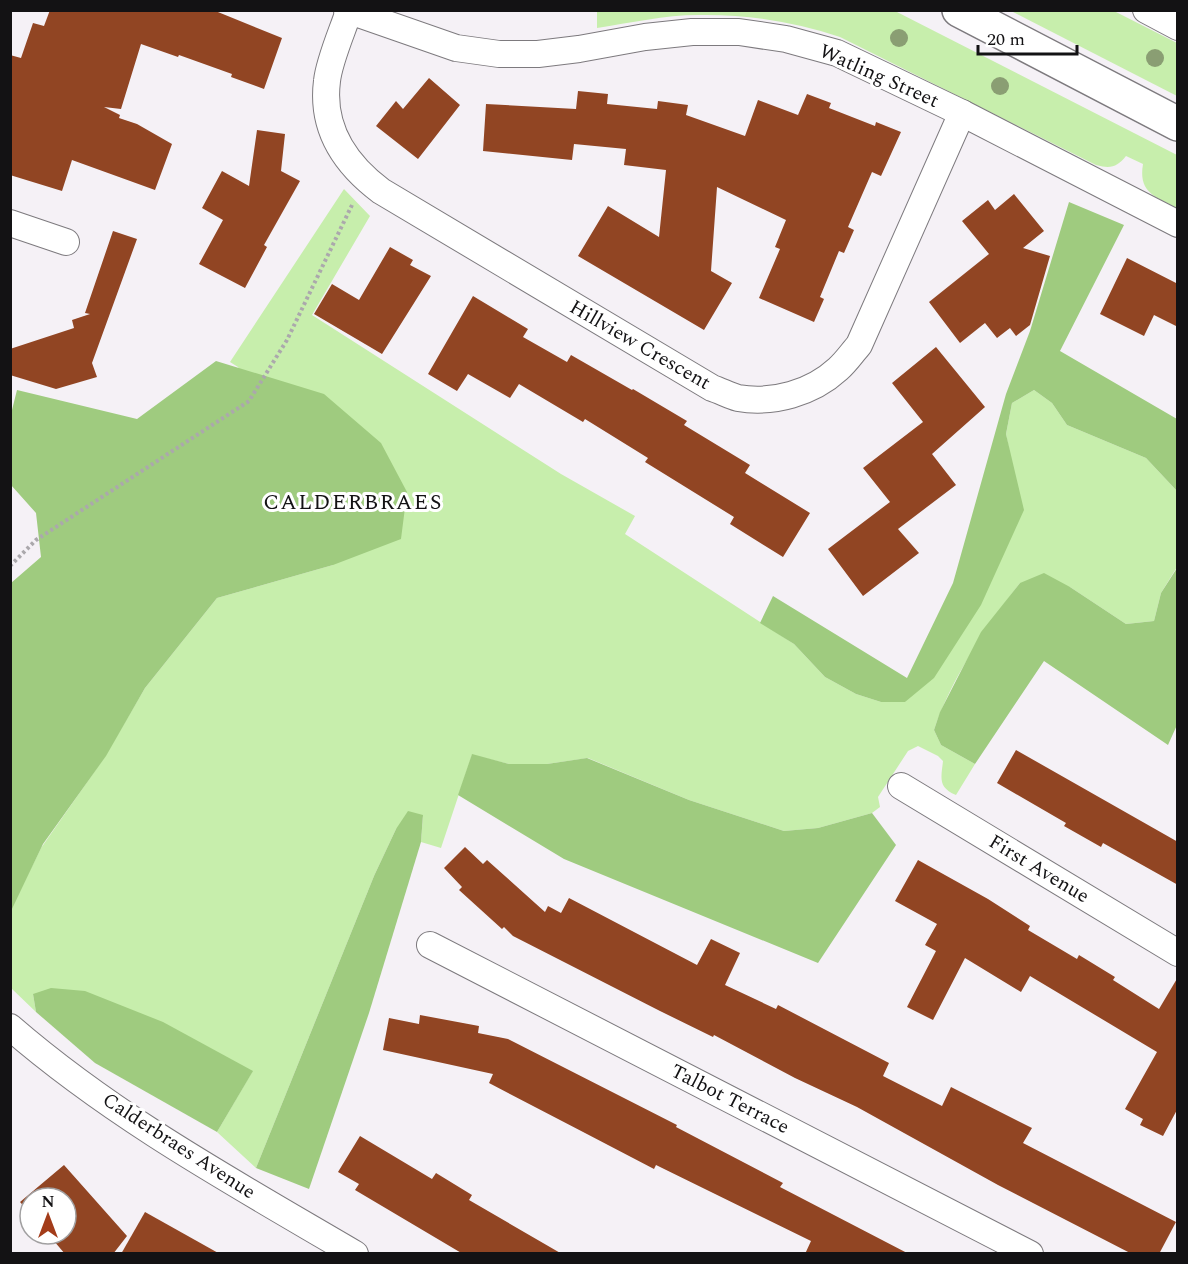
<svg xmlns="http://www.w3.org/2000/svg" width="1188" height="1264" font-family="Spectral,serif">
  <rect width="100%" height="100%" fill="#f5f1f6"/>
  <g fill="#c7eeac">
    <path d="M597,11H895L1177,155V208C1156,197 1138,193 1143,164L1126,156C1117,167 1111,169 1096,165L840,37C794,22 747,14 698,15C665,15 630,23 597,28Z"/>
    <path d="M1011,11H1114L1177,43V96Z"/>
    <path d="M344,189L370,216L312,315L561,474L635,516L625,534L794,644L825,677L856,694L881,702H905L1012,464L1006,434L1012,403L1034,390L1052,403L1067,425L1146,458L1177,491V567L1161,593L1154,621L1126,624L1070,587L1020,583C987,626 951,679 934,730L941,745L975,764L956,795C938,787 941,779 943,761L938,756L918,746L908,751L878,797L880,807L872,813L818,828L784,831L689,800L588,758L547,764H509L472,755L441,848L421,842L423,816L396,829L374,876L256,1168L217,1132L252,1072L33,994L36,1012L11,988L10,911L41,848L104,758L145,688L217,598L333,565L238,367L230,362Z"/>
  </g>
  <g fill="#9fcb7f">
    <path d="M1069,202L1124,225L1060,351L1177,419V491L1146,458L1067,425L1052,403L1034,390L1012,403L1006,434L1024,510L981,605L934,678L905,702H881L856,694L825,677L794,644L760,623L773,596L907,678L953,583L1006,394L1030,331Z"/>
    <path d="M216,361L324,394L381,443L407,492L401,539L333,565L217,598L145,688L106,756L43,844L11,911V583L41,557L36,513L11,485V414L17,390L137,419Z"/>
    <path d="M1177,568V725L1168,745L1044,661L975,764L941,745L934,730L940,712L981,632L1020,583L1044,573L1070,587L1126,624L1154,621L1161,593Z"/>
    <path d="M472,754L509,764H547L587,758L689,800L784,831L818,828L872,813L896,845L818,963L564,859L458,795Z"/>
    <path d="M408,811L423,815L421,842L369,1013L309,1189L256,1168L374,876L396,829Z"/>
    <path d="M51,988L85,991L163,1022L253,1071L217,1132L95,1063L36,1012L33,994Z"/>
  </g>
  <g fill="#914523">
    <path d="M50,10H213L282,38L264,89L231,77L232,74L179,55L178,57L141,44L121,109L104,107L120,115L119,118L137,124L172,144L155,190L72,160L62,191L10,175V55L21,58L33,23L44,26Z"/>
    <path d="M429,78L460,105L418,159L376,126L396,101L403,109Z"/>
    <path d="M578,91L608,94L607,104L657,109L658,101L688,105L686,115L745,136L758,100L798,115L807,94L831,103L829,108L875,126L876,122L901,132L881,176L872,172L848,227L854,230L844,253L839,251L820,297L824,299L814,322L759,298L780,249L775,247L786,220L717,187L711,271L732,283L704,330L578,256L608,206L659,237L666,170L624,165L626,149L574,144L572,160L483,151L486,104L576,109Z"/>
    <path d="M257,130L285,134L281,171L300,181L264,245L267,247L245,288L199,264L223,220L202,208L222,171L249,186Z"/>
    <path d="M1014,194L1044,231L1023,248L1050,256L1030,325L1016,336L1010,328L997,338L985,323L960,343L929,302L989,254L962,221L988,200L995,210Z"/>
    <path d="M113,231L137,239L92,363L97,377L56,389L10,375V349L74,328L72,320L90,314L85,313Z"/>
    <path d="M390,247L413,260L410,265L431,276L382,354L314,314L332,284L359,300Z"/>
    <path d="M1127,258L1178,284V327L1154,315L1144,336L1100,314Z"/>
    <path d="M473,296L528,329L523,337L567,362L571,355L632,390L633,389L687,421L684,425L750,465L745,473L810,513L783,557L730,524L734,517L645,462L648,458L585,419L583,422L519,384L510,398L468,374L457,391L428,374Z"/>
    <path d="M936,347L985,407L932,454L956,485L898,529L919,553L863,596L828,549L890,502L863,468L923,422L892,383Z"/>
    <path d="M1016,750L1178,842V885L1103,843L1101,847L1064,826L1066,823L997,783Z"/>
    <path d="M465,847L483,864L487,860L545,912L548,906L561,913L569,898L697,965L711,939L740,953L725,985L776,1009L778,1005L889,1063L883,1076L942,1106L951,1087L1032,1128L1023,1143L1176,1222L1159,1254H1132L998,1185L857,1107L795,1078L714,1035L713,1037L660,1011L513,936L504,927L502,929L459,890L462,887L444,868Z"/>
    <path d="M918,860L988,899L1030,926L1028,930L1050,943L1077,959L1079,955L1115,977L1113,980L1159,1009L1178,977V1108L1163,1136L1140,1125L1143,1119L1125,1109L1157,1052L1030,976L1021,992L965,958L933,1020L907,1007L936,951L925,945L937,924L895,901Z"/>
    <path d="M420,1015L479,1026L478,1033L508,1039L677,1125L676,1127L783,1183L780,1187L909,1254H805L811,1241L656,1165L654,1169L585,1133L489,1083L493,1074L383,1050L389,1018L419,1024Z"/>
    <path d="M360,1136L432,1179L436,1173L472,1195L469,1200L562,1254H463L355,1190L359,1184L338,1172Z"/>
    <path d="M64,1165L127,1236L113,1254H65L48,1234H66V1198H30V1213L20,1202Z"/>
    <path d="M145,1212L220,1254H121Z"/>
  </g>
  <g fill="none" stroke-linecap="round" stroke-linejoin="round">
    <defs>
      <g id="minor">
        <path d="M347,10L456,48L499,54H538L579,49L645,37L692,32H739L786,39L837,53L962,113L1178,224"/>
        <path d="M1146,10L1178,27"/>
        <path d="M349,11C342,32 329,61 327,81C321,128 345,164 381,191L712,388C721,391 730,396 738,398C773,404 812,393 838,369C846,362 852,353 859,345L962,113"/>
        <path d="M10,223L66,242"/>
        <path d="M901,786L1178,953"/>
        <path d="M430,945L1030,1254"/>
        <path d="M10,1027C115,1118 236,1184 355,1254"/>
      </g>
      <path id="secondary" d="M959,10L1178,124"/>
    </defs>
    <use href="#minor" stroke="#7d7a7e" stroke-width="28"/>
    <use href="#secondary" stroke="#7d7a7e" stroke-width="36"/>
    <path stroke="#aba8ac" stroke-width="4" stroke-dasharray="3 3" stroke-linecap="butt" d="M10,566L36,540L249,401L287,340L352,205"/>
    <use href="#minor" stroke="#fff" stroke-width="26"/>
    <use href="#secondary" stroke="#fff" stroke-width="33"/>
  </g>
  <g fill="#8a9e73">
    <circle cx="899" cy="38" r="9"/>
    <circle cx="1155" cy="58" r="9"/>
    <circle cx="1000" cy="86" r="9"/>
  </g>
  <g text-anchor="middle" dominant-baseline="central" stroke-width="6" stroke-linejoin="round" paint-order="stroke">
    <g font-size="20" fill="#131214" stroke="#fff">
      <text transform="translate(879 76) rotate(24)">Watling Street</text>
      <text transform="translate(640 345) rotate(30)">Hillview Crescent</text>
      <text transform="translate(1039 869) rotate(31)">First Avenue</text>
      <text transform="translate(730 1099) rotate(27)">Talbot Terrace</text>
      <text transform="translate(179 1146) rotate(33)">Calderbraes Avenue</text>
    </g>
    <g font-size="22" letter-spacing="1.5" fill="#131214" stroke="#fff">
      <text x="353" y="502">CALDERBRAES</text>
    </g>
  </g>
  <rect width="1188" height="1264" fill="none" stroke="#131214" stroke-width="24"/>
  <g transform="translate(48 1216)"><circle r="28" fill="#ffffff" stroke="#a1a0a1" stroke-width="1.5"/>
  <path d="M0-4.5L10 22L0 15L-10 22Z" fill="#a33c1a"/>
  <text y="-9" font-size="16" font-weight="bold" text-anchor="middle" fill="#131214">N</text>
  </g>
  <path d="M978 45v9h99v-9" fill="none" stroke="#131214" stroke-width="3"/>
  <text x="987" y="45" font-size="18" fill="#131214" stroke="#ffffff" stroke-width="4.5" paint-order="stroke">20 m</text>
</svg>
